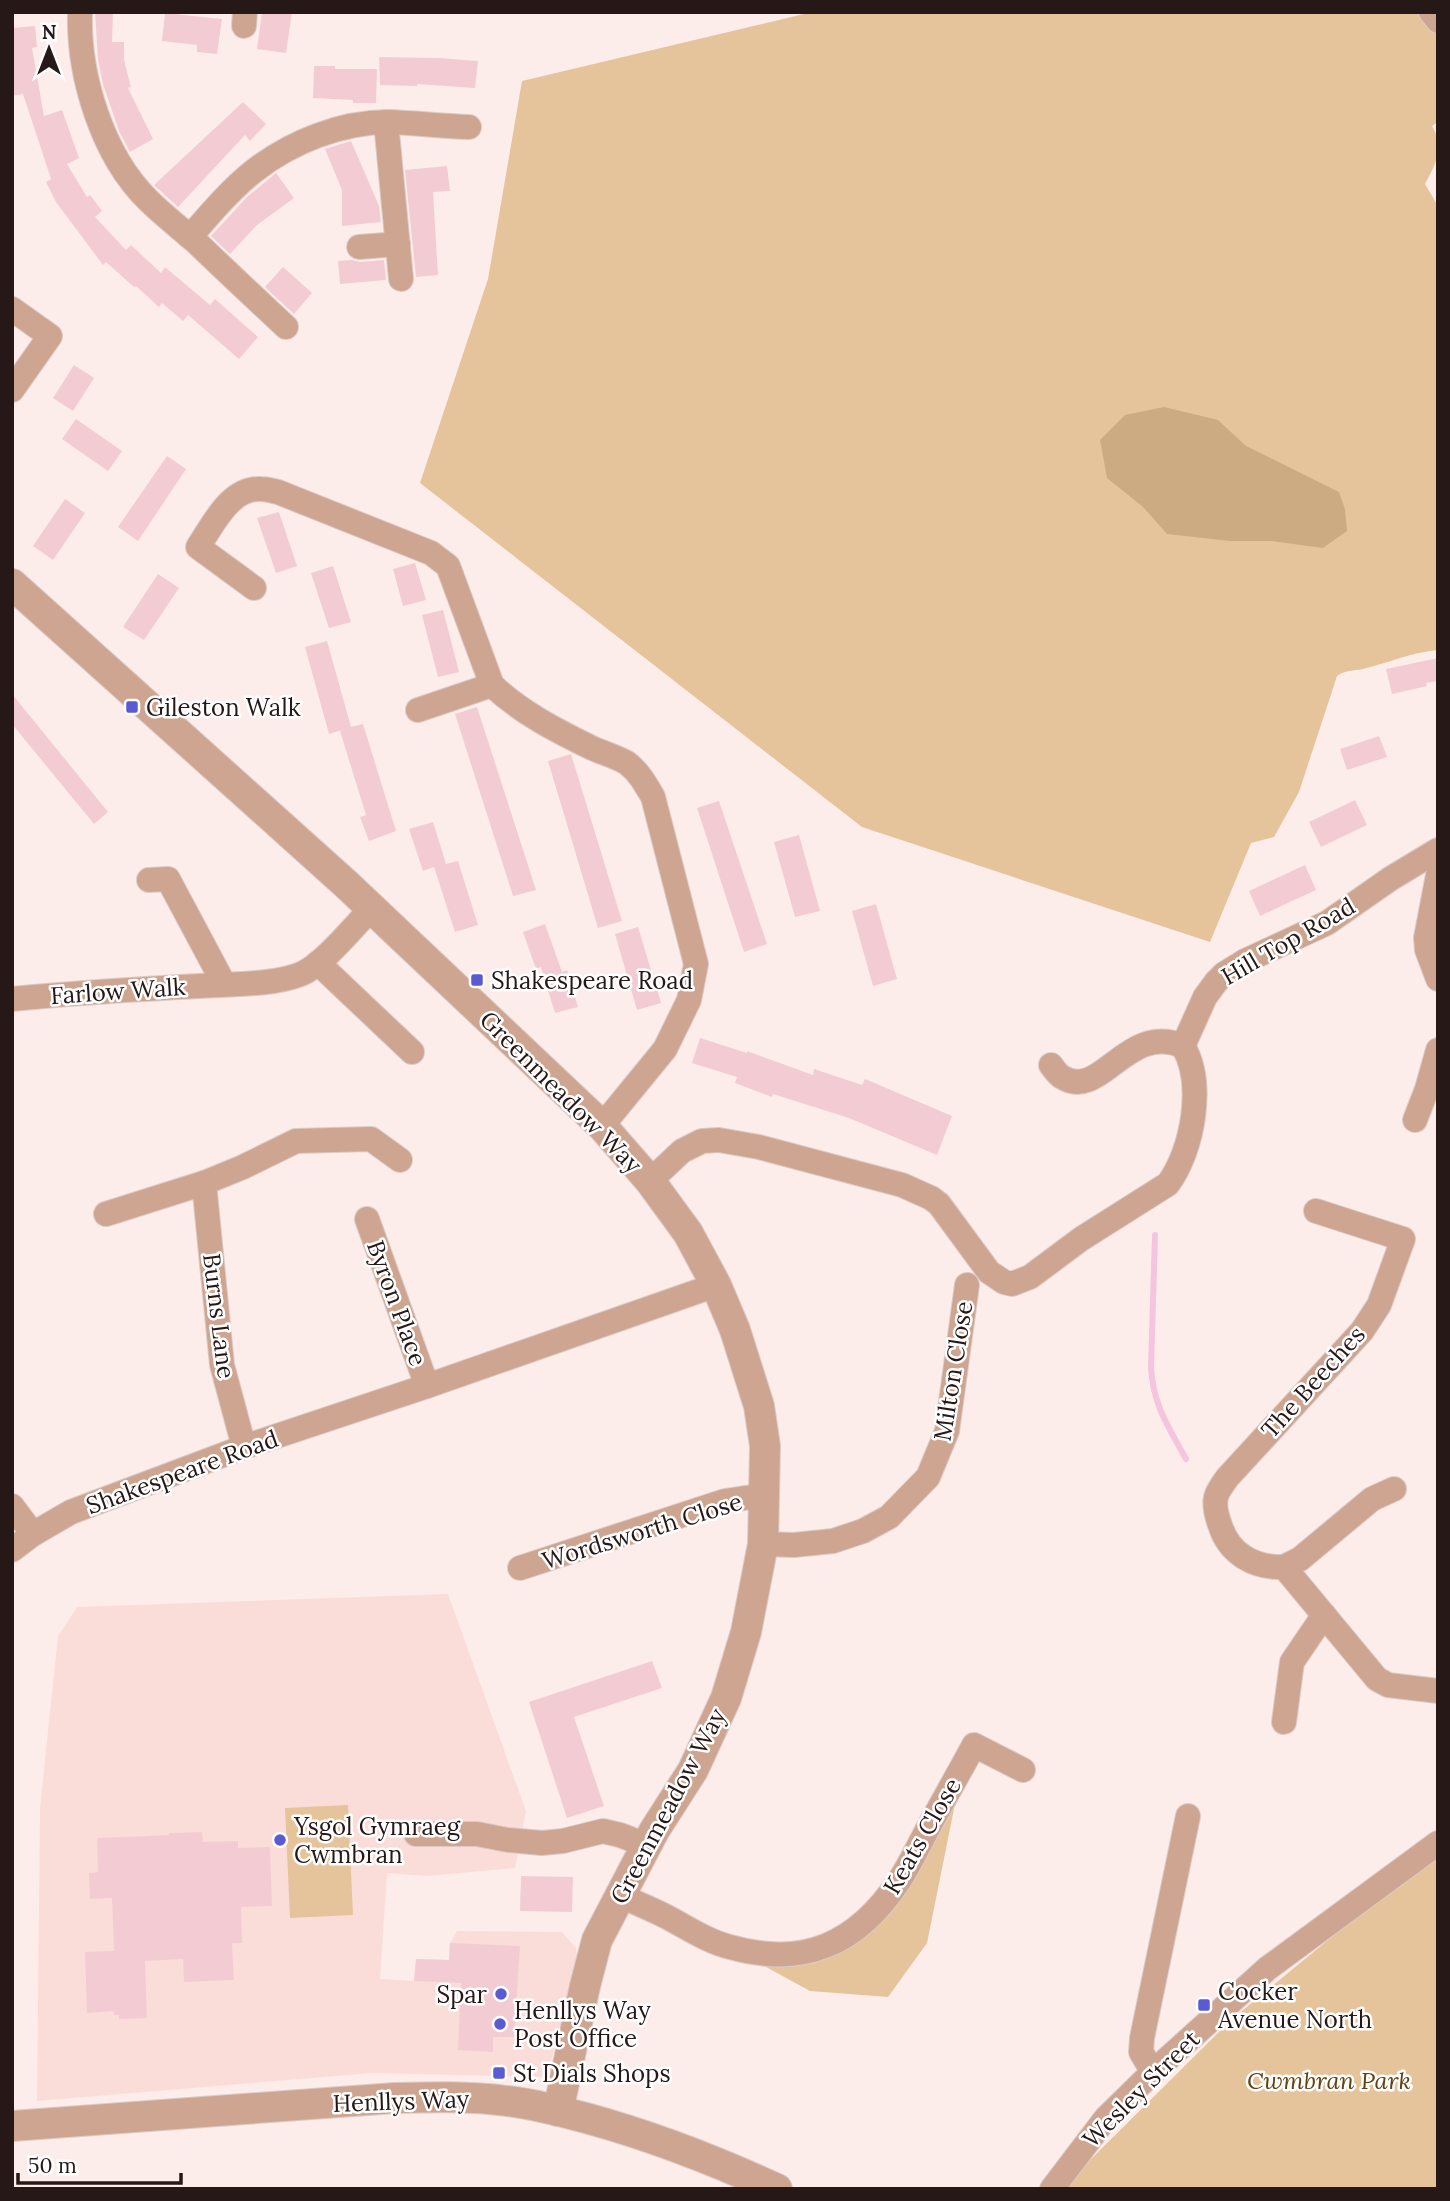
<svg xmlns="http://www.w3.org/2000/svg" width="1450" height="2201" font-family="Lora,serif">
  <rect width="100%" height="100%" fill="#fdedea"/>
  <path fill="#faddd8" d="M448,1594L526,1811L515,1868L427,1876L387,1873L380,1979L414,1981L416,1959L449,1960L450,1943L457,1931L562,1932L576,1948L577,1956L550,2066L542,2077L372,2073L37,2101L40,1808L58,1636L77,1607Z"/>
  <g fill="#e5c49c">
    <path d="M812,12H1424L1438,31V122L1432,126C1445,148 1436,163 1425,184L1438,206V650C1412,652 1388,663 1363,669C1353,671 1345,670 1337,676L1299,792L1274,837L1251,843L1210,942L862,827L420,483L488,279L522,81Z"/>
    <path d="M955,1804L927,1943L888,1997L810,1991L759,1963L794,1960L912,1882Z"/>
    <path d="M348,1805L353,1915L290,1918L285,1808Z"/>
    <path d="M1438,1857V2189H1068L1080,2170L1231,2020L1339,1931Z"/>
  </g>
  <path fill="#ccab83" d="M1164,407L1218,420L1246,446L1339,492L1345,509L1347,531L1323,548L1271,541H1230L1167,534L1143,507L1107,478L1100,440L1125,415Z"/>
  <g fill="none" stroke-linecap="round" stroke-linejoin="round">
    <path stroke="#f5c4df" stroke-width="6" d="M1155,1235L1151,1367C1153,1405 1168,1426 1186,1459"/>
  </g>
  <g fill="#f3ccd3">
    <path d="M95,12H113L112,42H124V60L131,87L128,88L153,139L130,152L119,131L103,84L98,59Z"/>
    <path d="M262,12H292L286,53L257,49Z"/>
    <path d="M165,13L222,19L217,54L197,52V45L162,41Z"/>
    <path d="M35,26L37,47L32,48L44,116L62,110L79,158L67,164L87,197L90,195L102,211L95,217L126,250L131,245L161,273L165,267L210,305L215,299L258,337L239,359L188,315L183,321L162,303L159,307L136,286L134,287L106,262L103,265L56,202L46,182L51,179L23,94L12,96V28Z"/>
    <path d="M379,57L439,58L478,61L475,88L417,84V86L380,85Z"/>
    <path d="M314,66H335V69H377L376,103H353V100L313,98Z"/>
    <path d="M243,102L266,124L250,141L245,135L178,207L154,185Z"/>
    <path d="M351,141L379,206L381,222L342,226V190L325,149Z"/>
    <path d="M447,166L450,191L433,192L438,275L416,277L405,170Z"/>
    <path d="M276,173L294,198L257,225L230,254L211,236L247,197Z"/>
    <path d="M352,260L360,262L384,260L386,280L340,284L338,261Z"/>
    <path d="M283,267L312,293L294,314L265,287Z"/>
    <path d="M74,365L94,378L73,411L53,398Z"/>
    <path d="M76,419L122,451L108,471L62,439Z"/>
    <path d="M167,456L186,469L138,541L118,527Z"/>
    <path d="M65,499L85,513L53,560L33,546Z"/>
    <path d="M279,512L297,566L276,573L257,518Z"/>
    <path d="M415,563L426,600L403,606L393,569Z"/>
    <path d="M333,566L351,622L329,628L311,573Z"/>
    <path d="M158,574L179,588L144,640L123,627Z"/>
    <path d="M443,610L459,672L438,677L422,615Z"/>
    <path d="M327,641L351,727L363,724L396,831L369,841L360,817L366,815L340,731L349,728L329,734L305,647Z"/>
    <path d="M1438,658V681L1426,683L1427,686L1392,694L1386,669Z"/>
    <path d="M12,694L108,812L94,824L12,724Z"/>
    <path d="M477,707L536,890L513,896L455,714Z"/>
    <path d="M1379,736L1387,757L1347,770L1340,749Z"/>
    <path d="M571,754L622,921L598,928L548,761Z"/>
    <path d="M1355,800L1367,825L1321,847L1309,822Z"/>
    <path d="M719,801L767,944L744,952L697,808Z"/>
    <path d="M433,822L446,864L434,867L458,861L478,925L455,932L434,867L423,871L409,829Z"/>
    <path d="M799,835L820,911L795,917L774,842Z"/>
    <path d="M1305,865L1316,890L1260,916L1249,891Z"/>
    <path d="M876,904L897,979L873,986L852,911Z"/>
    <path d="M545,924L562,972L567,970L578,1007L555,1013L541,967L536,969L523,932Z"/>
    <path d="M638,927L661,1003L637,1010L615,934Z"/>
    <path d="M700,1038L747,1053V1051L813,1075L814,1069L862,1085L865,1079L952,1116L937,1155L849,1118L773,1094L772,1097L735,1083L737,1077L692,1063Z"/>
    <path d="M652,1661L662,1688L574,1717L604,1806L567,1818L529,1702Z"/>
    <path d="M202,1832L203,1842L238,1841V1848L270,1847L272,1906L241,1907L242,1943H232L234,1980L184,1982L183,1959L145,1961L147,2018L119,2019V2015H114V2011L87,2013L85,1952L114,1951L112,1898L90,1899L89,1873L98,1872L97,1838L169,1835V1833Z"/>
    <path d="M521,1876L573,1877L572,1912L520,1911Z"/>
    <path d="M450,1943L520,1946L514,2037H493V2052L458,2050L461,1983L414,1981L416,1959L449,1960Z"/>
  </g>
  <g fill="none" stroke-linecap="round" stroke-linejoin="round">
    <defs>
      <g id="minor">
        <path d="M80,12C78,75 102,155 148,200C163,215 180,228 196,242C226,271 256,299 286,327"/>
        <path d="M1431,12L1438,21"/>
        <path d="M244,26L245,12"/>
        <path d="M386,122L401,279"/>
        <path d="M190,237C210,214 230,190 254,171C291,142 341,122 388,122C415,123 442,126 469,127"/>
        <path d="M359,247L398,244"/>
        <path d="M12,309L50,336L12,390"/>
        <path d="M254,588L198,547C213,525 230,487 261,489C267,489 273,491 278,492L431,553L448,566L492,685C520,712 557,731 592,748C603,753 617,757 627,763C639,772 646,785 653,797L696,964L689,1000L665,1049L602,1126"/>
        <path d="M418,710L492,685"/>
        <path d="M1438,875L1426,938L1427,950L1438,979"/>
        <path d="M149,880L168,879L224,984"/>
        <path d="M318,963L412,1052"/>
        <path d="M12,999C75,993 137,989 200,986C229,984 275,985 301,974C323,965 354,926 372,908"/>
        <path d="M1183,1046L1205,997L1216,982L1224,974L1245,961L1327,923L1390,879L1438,850"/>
        <path d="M1051,1065C1054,1069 1058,1075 1062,1077C1101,1102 1126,1022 1183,1046"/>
        <path d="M1415,1120L1427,1089L1438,1050"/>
        <path d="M650,1181L682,1151L702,1141L719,1140L759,1147L902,1185L931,1198L939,1204L989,1272L1004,1282L1012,1284L1030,1277L1081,1239L1168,1184C1193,1150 1205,1083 1183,1046"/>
        <path d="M106,1214L204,1183"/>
        <path d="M367,1219L427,1386"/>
        <path d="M244,1447L222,1365L204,1183L243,1167L296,1141L371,1139L400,1160"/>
        <path d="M1394,1489L1372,1499L1300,1559L1284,1567L1377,1679L1388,1685L1438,1691"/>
        <path d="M12,1506L33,1534"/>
        <path d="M763,1544L794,1545L833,1541L863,1531L889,1517L928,1477L947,1431L967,1285"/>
        <path d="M12,1550L33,1534L71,1512L244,1447L427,1386L716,1285"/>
        <path d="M1284,1567C1254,1568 1229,1554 1220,1525C1217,1517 1214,1506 1216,1497C1218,1490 1223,1484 1227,1478L1362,1331L1379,1305L1403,1239L1316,1211"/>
        <path d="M520,1568L725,1501L765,1495"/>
        <path d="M1284,1722L1292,1662L1324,1615"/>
        <path d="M416,1834H477L508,1840L542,1843L563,1841L603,1831L620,1835L646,1845"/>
        <path d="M619,1895C634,1902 649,1908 663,1915C685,1926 706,1941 730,1947C804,1968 857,1944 899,1881C909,1866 917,1849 925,1834C941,1804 958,1775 974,1745L1023,1770"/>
        <path d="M1153,2072L1141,2052L1142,2038L1188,1816"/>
        <path d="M1052,2189L1106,2118L1153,2072L1268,1968L1438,1843"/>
      </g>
      <g id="tertiary">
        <path d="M12,584L346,884L602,1126L650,1181L688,1233L716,1285L735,1330L759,1406L765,1446L763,1544L746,1632L726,1698L693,1770L654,1831L597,1940L585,1986L558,2111"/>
        <path d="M12,2126L395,2098C432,2097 470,2096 507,2101C534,2104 560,2111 586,2118C652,2136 714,2160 777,2189"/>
      </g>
    </defs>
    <use href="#minor" stroke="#dbcbc8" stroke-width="26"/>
    <use href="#tertiary" stroke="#dbcbc8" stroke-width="32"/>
    <use href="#minor" stroke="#cea590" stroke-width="24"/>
    <use href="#tertiary" stroke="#cea590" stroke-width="30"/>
  </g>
  <g fill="#5a5bd3" stroke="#fff" stroke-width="2.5">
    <rect x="125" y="700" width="14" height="14" rx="3.5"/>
    <rect x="470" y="973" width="14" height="14" rx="3.5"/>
    <circle cx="280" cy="1840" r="7"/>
    <circle cx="501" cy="1994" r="7"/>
    <rect x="1197" y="1998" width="14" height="14" rx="3.5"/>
    <circle cx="500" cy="2024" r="7"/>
    <rect x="492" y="2066" width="14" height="14" rx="3.5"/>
  </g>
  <g text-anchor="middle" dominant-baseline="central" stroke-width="5" stroke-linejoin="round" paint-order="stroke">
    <g font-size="24" fill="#261817" stroke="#fff" text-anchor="start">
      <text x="146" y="707">Gileston Walk</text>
      <text x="491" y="980">Shakespeare Road</text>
      <text x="294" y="1826">Ysgol Gymraeg<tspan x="294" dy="28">Cwmbran</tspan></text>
      <text x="1218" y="1991">Cocker<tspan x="1218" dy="28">Avenue North</tspan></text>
      <text x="487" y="1994" text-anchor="end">Spar</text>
      <text x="514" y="2010">Henllys Way<tspan x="514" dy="28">Post Office</tspan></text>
      <text x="513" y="2073">St Dials Shops</text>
    </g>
    <g font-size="24" fill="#261817" stroke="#fff">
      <text transform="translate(1288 941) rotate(-30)">Hill Top Road</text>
      <text transform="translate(118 991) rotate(-4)">Farlow Walk</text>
      <text transform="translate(561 1092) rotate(45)">Greenmeadow Way</text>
      <text transform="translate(397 1303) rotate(70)">Byron Place</text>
      <text transform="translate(219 1316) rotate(83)">Burns Lane</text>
      <text transform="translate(953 1371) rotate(-81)">Milton Close</text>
      <text transform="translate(1313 1382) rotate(-48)">The Beeches</text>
      <text transform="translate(182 1472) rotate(-20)">Shakespeare Road</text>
      <text transform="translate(642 1531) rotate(-17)">Wordsworth Close</text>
      <text transform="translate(668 1806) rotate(-62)">Greenmeadow Way</text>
      <text transform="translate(922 1836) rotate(-60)">Keats Close</text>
      <text transform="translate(1141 2089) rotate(-45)">Wesley Street</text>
      <text transform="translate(401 2101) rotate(-2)">Henllys Way</text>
    </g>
    <g font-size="24" font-style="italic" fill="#634211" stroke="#fff">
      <text x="1329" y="2080">Cwmbran Park</text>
    </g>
  </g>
  <rect width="1450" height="2201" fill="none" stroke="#261817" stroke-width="28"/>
  <g transform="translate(49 49)" stroke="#ffffff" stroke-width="5" paint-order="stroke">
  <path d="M0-5L12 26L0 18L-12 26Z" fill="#261817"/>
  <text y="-10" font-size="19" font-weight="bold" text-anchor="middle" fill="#261817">N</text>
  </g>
  <path d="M18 2173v10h163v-10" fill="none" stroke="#261817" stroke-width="3.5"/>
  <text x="28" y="2173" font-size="21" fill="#261817" stroke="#ffffff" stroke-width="5" paint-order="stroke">50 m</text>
</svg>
